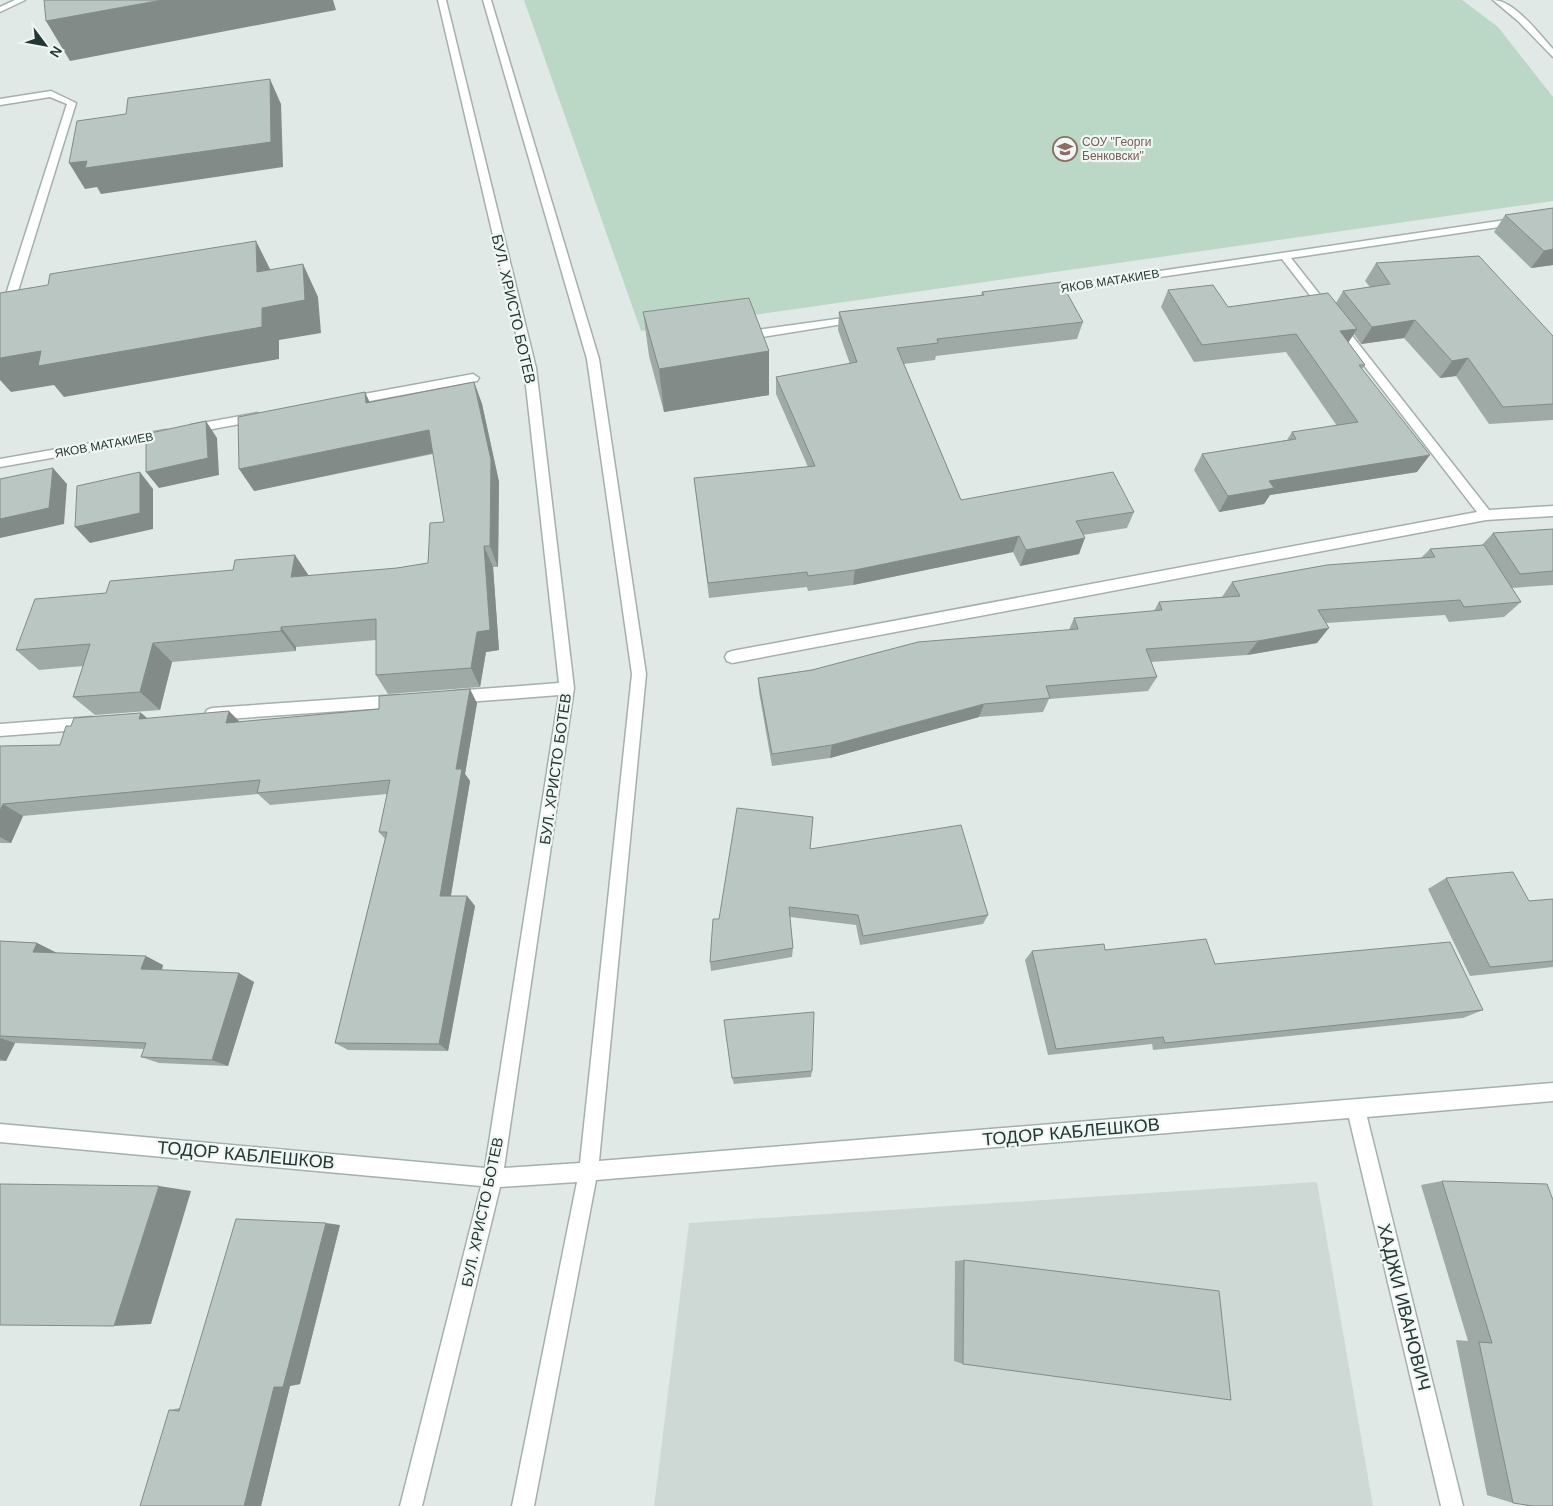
<svg xmlns="http://www.w3.org/2000/svg" width="1553" height="1506" font-family="Arial,sans-serif">
  <rect width="100%" height="100%" fill="#e0e9e6"/>
  <path fill="#ced9d5" d="M1317,1182L1373,1506H654L689,1223Z"/>
  <path fill="#bbd8c6" d="M524,0H1462L1498,27L1553,97V201L641,331Z"/>
  <g fill="none" stroke-linecap="round" stroke-linejoin="round">
    <defs>
      <g id="minor">
        <path d="M15,0H25L0,12V7Z"/>
        <path d="M438,0H446L536,368L574,688L504,1168L580,1163L632,674L587,359L483,0H491L599,359L646,674L599,1161L1553,1083V1101L1367,1117L1463,1506H1441L1349,1118L596,1180L534,1506H512L577,1182L500,1187L422,1506H400L481,1186L0,1142V1124L485,1168L559,695L454,703L449,701L447,697L449,693L454,691L559,683L524,368Z"/>
        <path d="M1493,0C1514,0 1539,34 1553,49V57L1518,21Z"/>
        <path d="M51,91L76,103L6,330L0,334V313L67,104L50,97L0,105V99Z"/>
        <path d="M1553,213V219L1291,258L1489,510L1553,506V516L1486,520L732,663L727,661L725,657L727,653L732,651L1477,512L1282,259L1044,294L1039,291L1044,288Z"/>
        <path d="M858,316L863,319L862,321L743,340L737,336L743,332Z"/>
        <path d="M473,374L479,378L477,381L348,405L342,401L348,397Z"/>
        <path d="M257,413L263,417L261,420L191,433L185,429L191,425Z"/>
        <path d="M166,430L170,431L172,434L170,437L0,467V459Z"/>
        <path d="M399,695L404,697L406,701L404,705L399,707L212,720L207,718L205,714L207,710L212,708Z"/>
        <path d="M92,717L97,719L99,723L97,727L92,729L0,736V724Z"/>
      </g>
    </defs>
    <use href="#minor" stroke="#a4b0ad" stroke-width="3"/>
    <use href="#minor" fill="#fff" fill-rule="evenodd"/>
  </g>
  <g fill="#9faaa7">
    <path d="M1553,208V265L1531,268L1494,232L1505,215Z"/>
    <path d="M1376,263L1553,336V420L1489,424L1456,376L1440,378L1404,338L1361,344L1354,334L1348,343L1365,365L1362,369L1417,472L1270,495L1264,504L1219,512L1194,470L1202,454L1287,440L1292,432L1337,426L1286,352L1194,362L1161,307L1168,290L1228,307L1336,303L1343,291L1370,287L1365,281Z"/>
    <path d="M982,292L1083,322L1077,339L936,356L935,360L904,364L961,500L1134,512L1127,528L1083,535L1079,554L1020,566L1013,552L853,585L808,591L807,587L709,598L694,478L808,467L776,394V377L850,364L838,330L839,312L981,296Z"/>
    <path d="M643,312L769,351V395L664,412L649,356Z"/>
    <path d="M474,382L482,404L499,482L498,567H493L499,650L486,652L480,687L388,694L376,675V640L296,647V651L172,662L160,710L95,715L73,697L83,666L39,670L16,650L309,576L397,568L428,563L444,522L433,454L254,491L365,392L370,403Z"/>
    <path d="M1553,529V585L1512,588L1521,602L1504,617L1449,622L1445,615L1327,623L1317,643L1247,655L1151,662L1157,677L1148,691L1049,699L1043,712L979,717L830,758L772,766L759,692L758,678L1069,630L1074,618L1154,611L1159,602L1222,597L1232,582L1421,558L1430,549L1482,545L1493,533Z"/>
    <path d="M477,703L465,774L470,781L451,896H467L475,906L448,1051L348,1050L335,1043L385,839L379,832L387,794L270,805L258,794L23,816L11,843H0V746L60,745L71,726L141,713L147,718L239,722Z"/>
    <path d="M813,817L810,849L988,915L983,924L860,945L856,925L790,917L793,948L792,957L711,971L710,962L719,919Z"/>
    <path d="M1446,878L1529,901L1553,899V967L1470,976L1428,889Z"/>
    <path d="M0,941L37,943L57,953L163,965L162,970L254,982L228,1066L159,1063L141,1057L144,1049L15,1043L6,1061H0Z"/>
    <path d="M1105,950L1215,964L1483,1010L1463,1018L1153,1050L1152,1044L1048,1055L1025,960L1032,951Z"/>
    <path d="M812,1071L811,1077L734,1084L732,1078Z"/>
    <path d="M1442,1181L1553,1506H1526V1505L1513,1503L1487,1495L1456,1340L1468,1341L1421,1185Z"/>
    <path d="M340,1225L300,1384L290,1386L261,1506L169,1410L180,1408Z"/>
    <path d="M964,1260L963,1364L954,1361L955,1261Z"/>
  </g>
  <g fill="#828b88">
    <path d="M162,0H333L336,10L70,61L46,21Z"/>
    <path d="M270,79L281,104L283,167L101,194L97,187L85,189L69,163Z"/>
    <path d="M256,241L272,273L257,272Z"/>
    <path d="M1553,249V265L1531,268L1544,251Z"/>
    <path d="M303,264L318,297L321,333L279,340V359L64,397L54,385L11,392L0,380V358L262,308Z"/>
    <path d="M1415,320L1404,338L1361,344L1372,327Z"/>
    <path d="M1357,329L1346,346L1340,331Z"/>
    <path d="M769,351V395L664,412L659,369Z"/>
    <path d="M1468,358L1456,376L1440,378L1452,361Z"/>
    <path d="M474,382L482,404L499,482L498,567L490,546Z"/>
    <path d="M365,392L375,415L366,403Z"/>
    <path d="M206,421L217,438L219,475L159,488L146,472Z"/>
    <path d="M429,430L438,452L254,491L239,469Z"/>
    <path d="M1430,455L1417,472L1270,495L1264,504L1219,512L1228,496L1269,481Z"/>
    <path d="M53,468L67,484L64,524L0,538V519Z"/>
    <path d="M140,472L153,489V529L90,543L75,527Z"/>
    <path d="M1019,536L1013,552L853,585L855,570Z"/>
    <path d="M1085,538L1079,554L1020,566L1026,550Z"/>
    <path d="M484,546L493,567L499,650L486,652L480,687L471,668Z"/>
    <path d="M295,555L309,576L291,577Z"/>
    <path d="M281,627L296,647V651L281,631Z"/>
    <path d="M1329,628L1317,643L1247,655L1258,641Z"/>
    <path d="M153,643L172,662L160,710L140,692Z"/>
    <path d="M470,689L477,703L465,774L470,781L449,906L440,896L456,769Z"/>
    <path d="M984,704L979,717L830,758L832,745Z"/>
    <path d="M229,711L242,724L226,723Z"/>
    <path d="M141,713L156,726L139,719Z"/>
    <path d="M3,804L23,816L11,843L0,837V811Z"/>
    <path d="M467,896L475,906L448,1051L439,1044Z"/>
    <path d="M37,943L57,953L33,952Z"/>
    <path d="M146,956L163,965L159,978L141,969Z"/>
    <path d="M239,973L254,982L228,1066L212,1060Z"/>
    <path d="M0,1038L15,1043L6,1061L0,1059Z"/>
    <path d="M159,1186L191,1191L151,1324L114,1326Z"/>
    <path d="M326,1223L340,1225L300,1384L290,1386L261,1506H244L274,1387Z"/>
  </g>
  <g fill="#b9c6c2" stroke="#828b88">
    <path d="M44,0H162L46,21Z"/>
    <path d="M270,79L271,142L85,168L87,161L69,163L77,121L126,114L128,98Z"/>
    <path d="M1553,208V249L1544,251L1505,215Z"/>
    <path d="M256,241L257,272L303,264L305,300L262,308V327L38,366L41,351L0,358V293L48,285L50,274Z"/>
    <path d="M1479,256L1553,336V404L1503,407L1468,358L1452,361L1415,320L1372,327L1343,291L1390,284L1376,263Z"/>
    <path d="M1061,282L1083,322L937,339L938,343L897,348L961,500L1113,472L1134,512L1076,521L1085,538L1026,550L1019,536L855,570L808,576L807,572L708,583L694,478L815,466L776,377L857,362L839,312L984,295L982,292Z"/>
    <path d="M1213,285L1228,307L1328,293L1357,329L1340,331L1365,365H1359L1430,455L1269,481L1274,488L1228,496L1202,454L1296,439L1292,432L1358,422L1296,334L1202,345L1168,290Z"/>
    <path d="M749,298L769,351L659,369L643,312Z"/>
    <path d="M474,382L491,460L490,546H484L490,630L477,632L471,668L376,675V619L281,627V631L153,643L140,692L73,697L90,644L16,650L35,599L106,593L110,581L233,570L235,560L295,555L291,577L397,568L428,563L430,523L444,522L429,430L239,469L238,417L365,392L366,403Z"/>
    <path d="M206,421L208,458L146,472V434Z"/>
    <path d="M53,468L49,508L0,519V479Z"/>
    <path d="M140,472V513L75,527L77,486Z"/>
    <path d="M1553,529V571L1520,574L1493,533Z"/>
    <path d="M1484,545L1521,602L1464,607L1460,600L1318,610L1329,628L1258,641L1146,649L1157,677L1046,686L1050,698L984,704L832,745L772,754L758,678L812,670L918,642L1078,629L1074,618L1162,610L1159,602L1240,596L1232,582L1327,565L1435,557L1430,549Z"/>
    <path d="M470,689L456,769H462L440,896H467L439,1044L335,1043L387,832H379L390,780L257,793L260,780L3,804L0,811V746L60,745L66,726H71L74,718L141,713L139,719L229,711L226,723L379,709V696Z"/>
    <path d="M737,808L813,817L810,849L961,825L988,915L863,936L858,915L789,907L793,948L710,962L713,919H719Z"/>
    <path d="M1513,872L1529,901L1553,899V961L1490,967L1446,878Z"/>
    <path d="M1206,939L1215,964L1450,942L1483,1010L1165,1043L1163,1037L1056,1049L1032,951L1104,944L1105,950Z"/>
    <path d="M0,941L37,943L33,952L146,956L141,969L239,973L212,1060L141,1057L146,1043L0,1036Z"/>
    <path d="M814,1012L812,1071L732,1078L724,1020Z"/>
    <path d="M1442,1181L1547,1184L1553,1200V1506H1533L1513,1503L1479,1342L1492,1343Z"/>
    <path d="M0,1184L159,1186L114,1326L0,1325Z"/>
    <path d="M236,1219L326,1223L283,1387H274L244,1506H140L169,1410L179,1411Z"/>
    <path d="M964,1260L1219,1291L1231,1400L963,1364Z"/>
  </g>
  <defs>
    <symbol id="school-ring" viewBox="-11 -11 22 22"><circle r="9.5" fill="#f0f6f4" stroke="#8d6e63" stroke-width="1.5"/><path d="M0-5L7-2L0 1L-7-2ZM-4 1L0 2.5L4 1V4Q0 6-4 4Z" fill="#8d6e63"/></symbol>
  </defs>
  <g fill-rule="evenodd">
    <use href="#school-ring" x="1051" y="135" width="28" height="28"/>
  </g>
  <g text-anchor="middle" dominant-baseline="central" stroke-width="4.5" stroke-linejoin="round" paint-order="stroke">
    <g font-size="12" fill="#785e54" stroke="#f0f6f4" text-anchor="start">
      <text x="1082" y="142">СОУ "Георги<tspan x="1082" dy="14">Бенковски"</tspan></text>
    </g>
    <g font-size="12" fill="#233834" stroke="#f0f6f4">
      <text transform="translate(1110 281) rotate(-9)">ЯКОВ МАТАКИЕВ</text>
      <text transform="translate(104 445) rotate(-10)">ЯКОВ МАТАКИЕВ</text>
    </g>
    <g font-size="15" fill="#233834" stroke="#f0f6f4">
      <text transform="translate(514 309) rotate(77)">БУЛ. ХРИСТО БОТЕВ</text>
      <text transform="translate(555 769) rotate(-82)">БУЛ. ХРИСТО БОТЕВ</text>
      <text transform="translate(482 1212) rotate(-78)">БУЛ. ХРИСТО БОТЕВ</text>
    </g>
    <g font-size="18" fill="#233834" stroke="#f0f6f4">
      <text transform="translate(1071 1132) rotate(-5)">ТОДОР КАБЛЕШКОВ</text>
      <text transform="translate(246 1155) rotate(5)">ТОДОР КАБЛЕШКОВ</text>
      <text transform="translate(1404 1307) rotate(76)">ХАДЖИ ИВАНОВИЧ</text>
    </g>
  </g>
  <g transform="translate(45 45) rotate(122)" stroke="#f0f6f4" stroke-width="4" paint-order="stroke">
  <path d="M0-4L9 19L0 12L-9 19Z" fill="#233834"/>
  <text y="-8" font-size="14" font-weight="bold" text-anchor="middle" fill="#233834">N</text>
  </g>
</svg>
